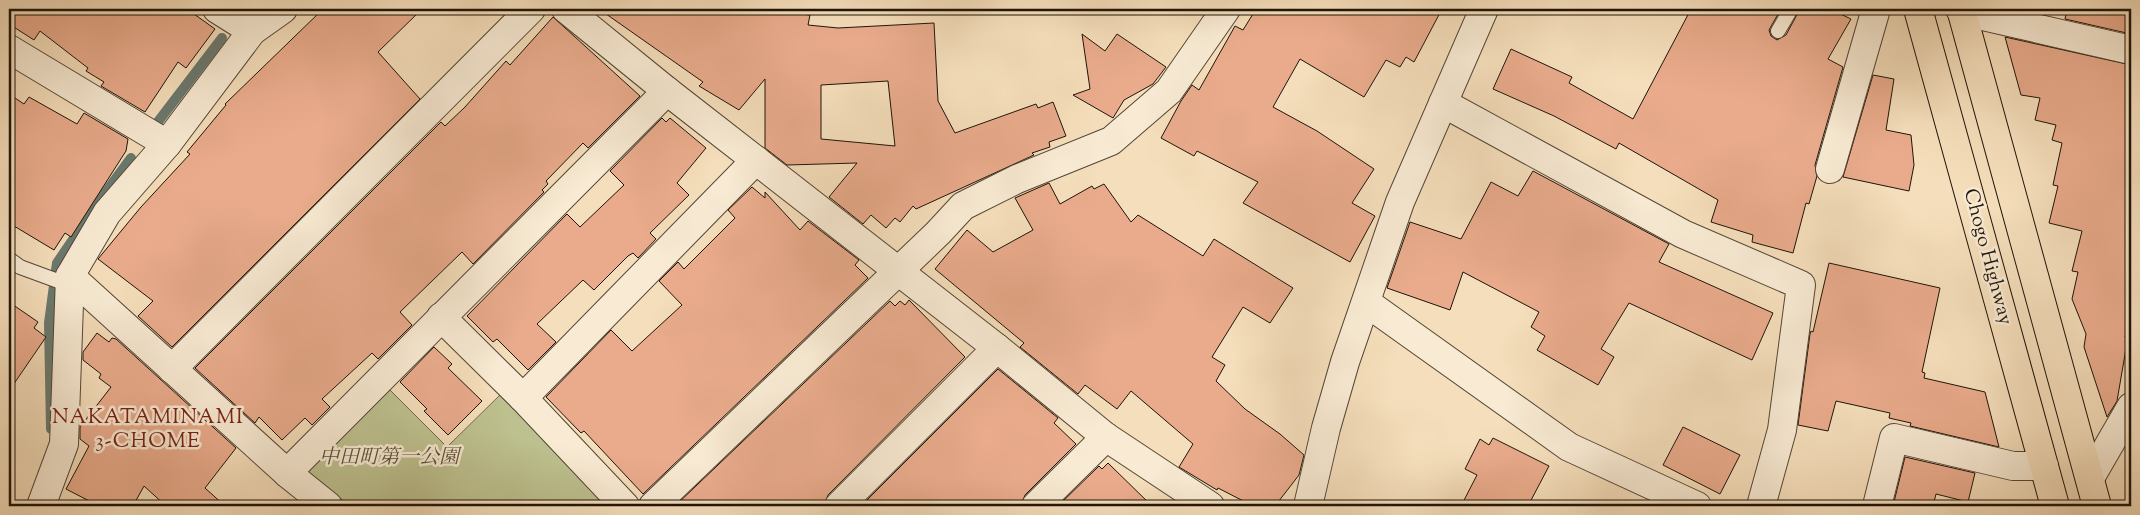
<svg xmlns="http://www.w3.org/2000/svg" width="2140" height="515" font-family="'Sorts Mill Goudy','Noto Serif JP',serif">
  <rect width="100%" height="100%" fill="#f5debb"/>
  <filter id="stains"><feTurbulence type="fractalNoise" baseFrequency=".004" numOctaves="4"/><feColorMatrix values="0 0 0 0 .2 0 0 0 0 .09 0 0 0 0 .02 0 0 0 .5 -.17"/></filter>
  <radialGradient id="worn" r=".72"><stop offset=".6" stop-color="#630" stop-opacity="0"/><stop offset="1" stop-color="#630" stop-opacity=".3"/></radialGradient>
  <path fill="#bdc18f" stroke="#6e6a4c" d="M390,390L447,447L501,394L615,506H350L307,472Z"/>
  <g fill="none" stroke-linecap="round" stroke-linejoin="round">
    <g stroke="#6a796f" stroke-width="10">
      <path d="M157,123L222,38"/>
      <path d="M51,429L49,323L57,263L100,200L131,158"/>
    </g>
  </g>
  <g fill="#e9ab8c" stroke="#1e1409" fill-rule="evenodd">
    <path d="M9,9H187L215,29L186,68L178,62L145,112L101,86L104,82L86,71L88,68L40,31L34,40L9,24Z"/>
    <path d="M323,9H422L378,52L420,99L172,347L138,316L153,301L98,259L141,207L190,154L187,152L226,105L225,104Z"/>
    <path d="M599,9H752L810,15L808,25L838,28L934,23L938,101L955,133L1036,104L1038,108L1053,102L1066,136L1049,142L1050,147L1032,153L1034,155L916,209L913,206L900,222L895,218L886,228L871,215L863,224L829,197L857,163L787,165L765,148V79L739,110L699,86L703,82ZM888,81L895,146L821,139V85Z"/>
    <path d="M1256,9H1442L1414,62L1406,57L1400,67L1386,60L1364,97L1300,59L1273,107L1317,131L1374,169L1352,203L1375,216L1350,262L1243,203L1258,182L1197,151L1194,156L1161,138L1181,101L1192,85L1199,90L1235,26L1243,30Z"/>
    <path d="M1691,9H1781L1769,30L1771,36L1777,40L1786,35L1800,9H1830L1851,19L1828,59L1843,67L1815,165L1817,176L1809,204L1806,203L1793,253L1752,242L1753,235L1711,222L1718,200L1619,143L1616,149L1554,116L1493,89L1511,49L1572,77L1569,83L1633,119Z"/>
    <path d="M2067,9H2131V34L2065,19Z"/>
    <path d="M553,17L640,96L588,148L583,143L546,181L548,184L542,190L544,192L473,264L462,252L400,312L412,325L378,359L372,353L322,399L330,407L312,425L305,418L282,440L259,417L255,423L195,368L441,122L445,126L465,107L506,61L510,65Z"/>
    <path d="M1082,34L1105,51L1117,34L1166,67L1153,84L1124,100L1113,118L1073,95L1090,89Z"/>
    <path d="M2005,37L2131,65V313L2125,337H2128L2117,401L2107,417L2084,347L2086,334L2072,299L2078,272L2072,271L2082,231L2049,223L2058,186L2053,185L2062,143L2052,140L2056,125L2035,120L2040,98L2021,95Z"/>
    <path d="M1873,75L1894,79L1886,130L1911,135L1914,165L1909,191L1843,177Z"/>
    <path d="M9,94L24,104L29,97L77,124L84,113L128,139L126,151L71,237L65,233L54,250L9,223Z"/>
    <path d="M662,118L666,122L670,118L706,148L677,183L689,195L650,233L656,239L638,258L633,253L628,256L594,290L583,280L537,324L556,342L528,370L497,339L493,342L467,316L567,214L580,227L624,185L610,171Z"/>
    <path d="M1533,171L1669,244L1659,262L1773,313L1752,360L1629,303L1601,349L1614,357L1598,385L1537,350L1545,336L1531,327L1539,312L1463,272L1450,310L1387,288L1410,222L1461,239L1491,182L1518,196Z"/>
    <path d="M1049,183L1060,204L1092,186L1094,189L1104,184L1131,222L1138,215L1203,256L1214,239L1293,288L1270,323L1243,307L1212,357L1225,365L1216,381L1245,409L1280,434L1304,455L1299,475L1275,506H1253L1218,488L1217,490L1179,467L1193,444L1131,391L1117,409L1085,385L1078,394L1020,347L1024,343L935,269L967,230L993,252L1033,230L1015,198Z"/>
    <path d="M752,187L765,198V192L800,230L808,221L859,260L855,265L868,278L643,494L584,431L581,433L546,397L611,330L632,351L682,305L659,281L678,262L684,269L735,218L728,210Z"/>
    <path d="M1829,263L1940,288L1922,372L1925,373L1924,378L1985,392L1999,447L1910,426L1911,423L1889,418L1890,413L1836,401L1828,431L1798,425L1810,334L1811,331L1813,332Z"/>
    <path d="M909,300L965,357L828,495L824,506H675L890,301L895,306L900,301L905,305Z"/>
    <path d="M9,302L38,322L34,328L46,337L9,391Z"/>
    <path d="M97,333L109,342L112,338L116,339L236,448L205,488L225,506H166L144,486L133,506H99L66,489L89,446L80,439V427L111,387L99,378L101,374L83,360V352Z"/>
    <path d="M434,347L452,364L448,368L482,401L448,435L424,411L427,409L400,382Z"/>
    <path d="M998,369L1058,418L1054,423L1076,444L1025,495L1021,506H861Z"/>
    <path d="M1683,427L1740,455L1720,494L1663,465Z"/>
    <path d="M1493,438L1549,466L1528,506H1461L1477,475L1465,469L1480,439L1489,445Z"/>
    <path d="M1905,457L1975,473L1968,502L1936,494L1933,506H1893Z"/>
    <path d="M1108,463L1152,506H1058L1099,466L1102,469Z"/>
  </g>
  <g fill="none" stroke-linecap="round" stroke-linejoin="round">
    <defs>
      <g id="lane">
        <path d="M1778,31L1791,9"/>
        <path d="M9,259L20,267L69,285"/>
      </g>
      <g id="street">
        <path d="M217,9L252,31"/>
        <path d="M566,9L667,91L997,348L1106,437L1210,506"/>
        <path d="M1961,11L2131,50"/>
        <path d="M9,49L167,144"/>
        <path d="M1443,103L1683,234L1801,285L1782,430L1761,506"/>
        <path d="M1830,169L1876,9"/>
        <path d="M70,276L287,473L328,506"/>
        <path d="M1367,303L1569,447L1697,506"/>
        <path d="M441,317L523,398L625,506"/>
        <path d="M172,369L531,9"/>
        <path d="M523,398L756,160"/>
        <path d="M287,473L667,91"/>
        <path d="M2090,478L2131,407"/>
        <path d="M41,506L64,444L70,276L107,213L167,144L252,31L283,9"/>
        <path d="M653,506L938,233L963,206L1017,179L1111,141L1169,91L1226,9"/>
        <path d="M839,506L997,348"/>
        <path d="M1036,506L1106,437"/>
        <path d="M1308,506L1326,428L1345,362L1400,202L1484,9"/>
        <path d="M1877,506L1894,438L2013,466H2044"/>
      </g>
      <g id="primary">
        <path d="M1918,9L2055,506"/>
        <path d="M1961,9L2097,506"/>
      </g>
    </defs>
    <use href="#lane" stroke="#544636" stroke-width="16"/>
    <use href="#street" stroke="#544636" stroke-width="30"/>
    <use href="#primary" stroke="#1e1409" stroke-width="30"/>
    <use href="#lane" stroke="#f8ead3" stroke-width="14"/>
    <use href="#street" stroke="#f8ead3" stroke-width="28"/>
    <use href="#primary" stroke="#f5debb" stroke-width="28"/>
  </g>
  <g text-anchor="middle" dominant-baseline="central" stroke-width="5" stroke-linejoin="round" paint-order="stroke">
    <g font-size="20" fill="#1e1409" stroke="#f8ead3">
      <text transform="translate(1987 257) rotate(75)">Chogo Highway</text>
    </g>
    <g font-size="20" font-style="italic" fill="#565138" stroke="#f8ead3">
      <text x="389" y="458">中田町第一公園</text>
    </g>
    <g font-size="21" letter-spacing="1" fill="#7a1f14" stroke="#f8ead3">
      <text x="148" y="418">NAKATAMINAMI<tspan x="148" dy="24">3-CHOME</tspan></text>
    </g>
  </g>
  <rect width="2140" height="515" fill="none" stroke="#f5debb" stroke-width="30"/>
  <rect x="10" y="10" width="2120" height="495" fill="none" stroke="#1e1409" stroke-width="2.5"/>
  <rect x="15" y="15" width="2110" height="485" fill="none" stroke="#1e1409"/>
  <rect width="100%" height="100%" filter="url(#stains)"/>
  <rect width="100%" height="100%" fill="url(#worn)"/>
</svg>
